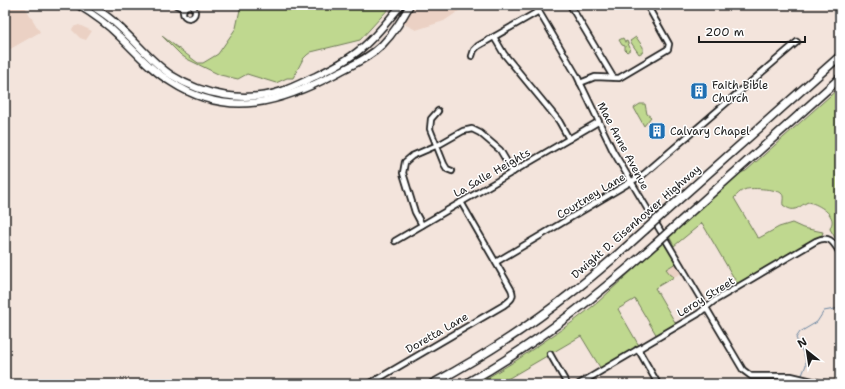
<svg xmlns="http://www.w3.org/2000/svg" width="845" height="389" font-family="'Shantell Sans',sans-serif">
  <rect width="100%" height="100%" fill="#f3e4dc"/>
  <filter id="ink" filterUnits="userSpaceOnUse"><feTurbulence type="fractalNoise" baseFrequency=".025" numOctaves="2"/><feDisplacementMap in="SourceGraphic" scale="8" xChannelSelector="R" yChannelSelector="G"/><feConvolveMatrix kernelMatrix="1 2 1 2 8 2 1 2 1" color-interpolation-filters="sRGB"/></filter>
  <g filter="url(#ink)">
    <g fill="#ebd1c4">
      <path d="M5,5H24L40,32L5,52Z"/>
      <path d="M414,5H465L466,6L444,21L416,30L402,23Z"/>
      <path d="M79,25L92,31L86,40L80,38L72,30L73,27Z"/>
      <path d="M676,263L682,273L674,277L670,274L666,269Z"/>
    </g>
    <g fill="#bfd88f" stroke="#6e7a56">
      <path d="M241,5H392L360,40L311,52L307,55L303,59L293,78H287L276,83L250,75L247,74L238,79L220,75L187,59L181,55L162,36L198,63H203L218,54L236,28Z"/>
      <path d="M636,37L643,47V52L639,54L630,41Z"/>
      <path d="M623,38L625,42L627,41L630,48L631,49L627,52L625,50V46L622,45L619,40Z"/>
      <path d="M840,87V246L830,229C830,228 832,224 832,223C834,213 816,203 808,202C797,207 795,214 783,205C782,201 785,196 781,193C777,189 748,187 744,190C740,191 737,195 734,198L757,237L759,238L779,227L792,223L803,228L823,232L822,235L738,285L702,223L674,246L669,236L740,173L746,171Z"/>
      <path d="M640,104H645L647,114L651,117L644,126L634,108Z"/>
      <path d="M664,241L676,263L666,269L670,274L674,277L655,288L676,324L657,336L635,299L618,309L638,344L641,345L601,369L581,336L499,384H477L517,360L574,321L597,303Z"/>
    </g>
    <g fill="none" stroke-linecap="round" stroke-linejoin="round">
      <g stroke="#6b86a1" stroke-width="1">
        <path d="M802,375L806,365L805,357L796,338L800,332L817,322L824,311L840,308"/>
        <path d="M801,382L802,384"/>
      </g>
      <defs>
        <g id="minor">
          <path d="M176,5L184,9"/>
          <path d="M535,5L577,76L613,151L743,370L751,376H791L825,384"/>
          <path d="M570,5L613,77"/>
          <circle cx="189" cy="12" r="6"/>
          <path d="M494,37L504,54L559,121L569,139"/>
          <path d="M472,56L474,50L478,46L539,11"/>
          <path d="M580,83L595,77L619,78L668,49L669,44L647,5"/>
          <path d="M438,111L431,119L430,129L444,164L447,169L452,171"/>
          <path d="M422,225L415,212L403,173L405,162L412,156L440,144L463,131L472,129L480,133L500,150L513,172"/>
          <path d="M395,241L598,122"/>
          <path d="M496,262L644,174L797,42"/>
          <path d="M638,349L658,384"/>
          <path d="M550,354L567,384"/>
          <path d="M369,384L504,305C511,300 515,297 511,289L461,202"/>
          <path d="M579,384L698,314L714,301L816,241C830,235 833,242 840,253"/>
        </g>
        <g id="major">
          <path d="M78,5C93,14 107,24 119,36C136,52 151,70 171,82C229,120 283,102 339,72C354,64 370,57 382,45C394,33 402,19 410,5"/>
          <path d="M91,5C99,11 108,16 115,23C135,40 150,61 171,75C204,96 245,103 282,91C294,87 305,81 316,76C332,68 348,60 362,48C377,35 389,20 401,5"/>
        </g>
        <g id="highway">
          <path d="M665,212L840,56"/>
          <path d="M674,227L840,78"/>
          <path d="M432,384C482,357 530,326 575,290C599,271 622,251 645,230"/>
          <path d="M465,384C534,346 595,298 654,245"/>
        </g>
      </defs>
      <use href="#minor" stroke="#1c1c1c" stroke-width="8"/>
      <use href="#major" stroke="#1c1c1c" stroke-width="9"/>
      <use href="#highway" stroke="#1c1c1c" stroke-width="10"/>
      <use href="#minor" stroke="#fff" stroke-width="4.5"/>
      <use href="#major" stroke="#fff" stroke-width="6"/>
      <use href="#highway" stroke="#fff" stroke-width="7"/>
      <defs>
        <g id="highway-bridge">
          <path d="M645,230L665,212"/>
          <path d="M654,245L674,227"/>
        </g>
      </defs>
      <use href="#highway-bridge" stroke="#1c1c1c" stroke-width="10" stroke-linecap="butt"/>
      <use href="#highway-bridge" stroke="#fff" stroke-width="7"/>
    </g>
  </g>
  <defs>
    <symbol id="building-square" viewBox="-11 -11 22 22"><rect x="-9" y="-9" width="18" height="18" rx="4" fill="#1f6fb2" stroke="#fff"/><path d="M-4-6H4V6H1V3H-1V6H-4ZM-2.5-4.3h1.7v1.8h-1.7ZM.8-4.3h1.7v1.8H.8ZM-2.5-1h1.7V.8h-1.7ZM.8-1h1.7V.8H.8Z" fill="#fff"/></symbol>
  </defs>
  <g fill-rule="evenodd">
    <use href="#building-square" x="689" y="81" width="20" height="20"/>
    <use href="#building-square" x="647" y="121" width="20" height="20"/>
  </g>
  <g text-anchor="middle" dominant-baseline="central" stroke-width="3" stroke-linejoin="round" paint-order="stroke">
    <g font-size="11" fill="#1c1c1c" stroke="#fff" text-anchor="start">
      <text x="712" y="85">Faith Bible<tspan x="712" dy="13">Church</tspan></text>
      <text x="670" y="131">Calvary Chapel</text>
    </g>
    <g font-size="11" fill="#1c1c1c" stroke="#fff">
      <text transform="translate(623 146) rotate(62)">Mae Anne Avenue</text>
      <text transform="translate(492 173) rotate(-30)">La Salle Heights</text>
      <text transform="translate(591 196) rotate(-31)">Courtney Lane</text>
      <text transform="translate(636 222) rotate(-41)">Dwight D. Eisenhower Highway</text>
      <text transform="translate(706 297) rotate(-32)">Leroy Street</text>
      <text transform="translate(437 333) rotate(-30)">Doretta Lane</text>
    </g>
  </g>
  <rect width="845" height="389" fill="none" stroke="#fff" stroke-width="20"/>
  <rect x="10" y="10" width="825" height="369" fill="none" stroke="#1c1c1c" stroke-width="1.5" filter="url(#ink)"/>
  <g transform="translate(807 351) rotate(330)" stroke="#ffffff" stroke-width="3" paint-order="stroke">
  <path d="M0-3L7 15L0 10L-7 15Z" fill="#1c1c1c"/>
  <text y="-6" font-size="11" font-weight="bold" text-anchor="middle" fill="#1c1c1c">N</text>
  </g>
  <path d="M699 36v6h106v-6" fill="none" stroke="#1c1c1c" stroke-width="2"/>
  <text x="705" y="36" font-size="12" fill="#1c1c1c" stroke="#ffffff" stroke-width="3" paint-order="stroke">200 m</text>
</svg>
